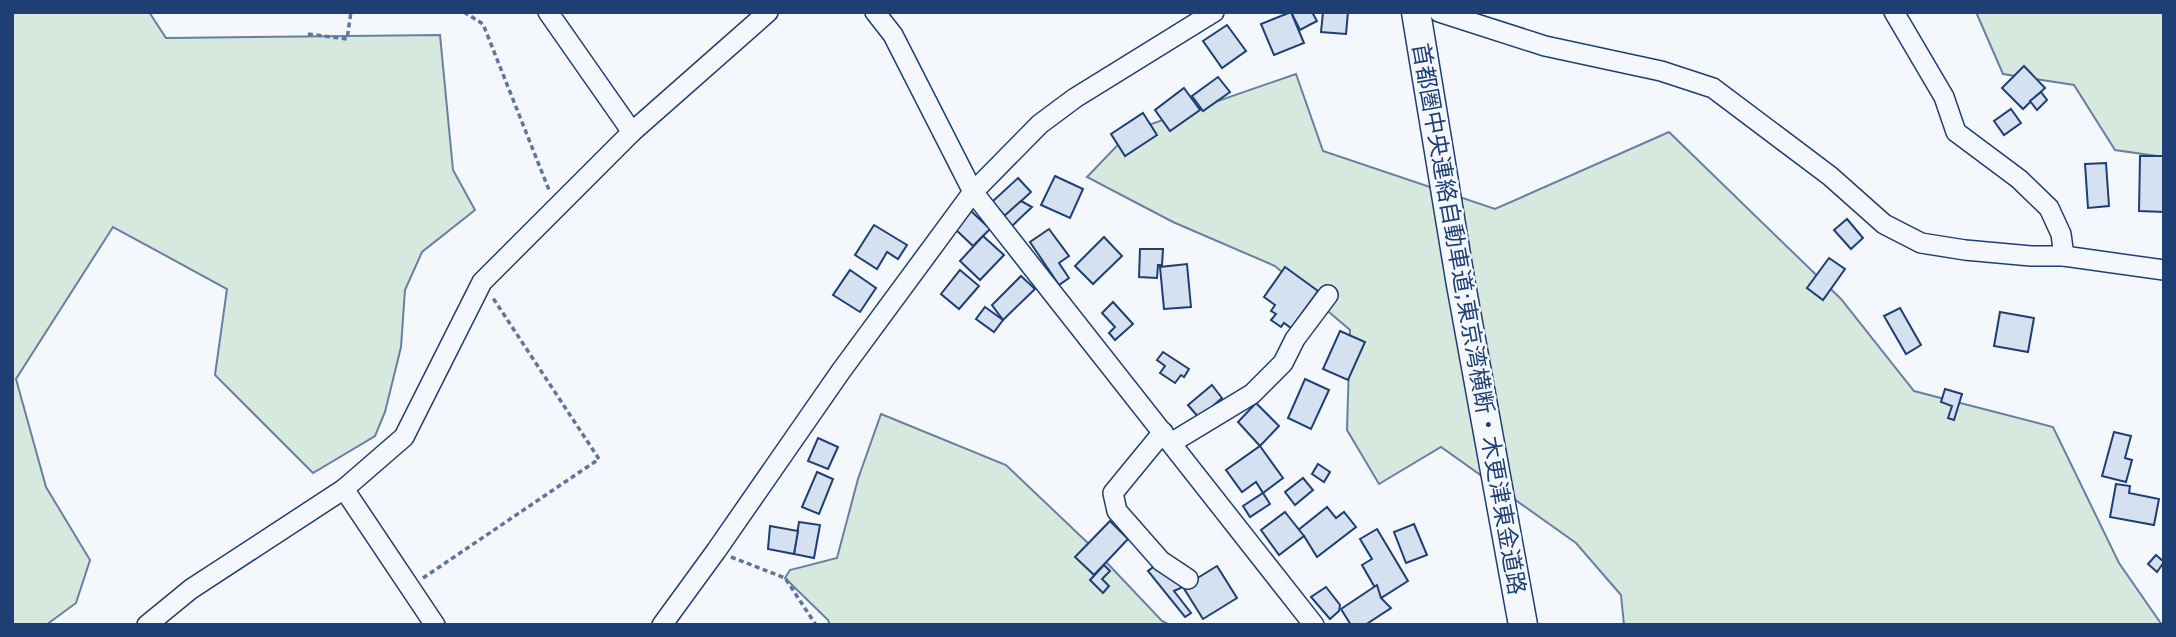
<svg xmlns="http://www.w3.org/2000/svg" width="2176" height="637" font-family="'DejaVu Sans','Noto Sans JP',sans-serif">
  <rect width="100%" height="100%" fill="#f4f7fb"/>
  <g fill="#d7e8df" stroke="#687fa3" stroke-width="2">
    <path d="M12,12H149L166,38L440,35L453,170L475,210L422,252L405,290L401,347L385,412L375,436L313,473L215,375L227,289L113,227L16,379L46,487L90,560L76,603L46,625H12Z"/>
    <path d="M1976,12H2164V157L2115,150L2074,85L2003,74Z"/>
    <path d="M1296,74L1323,151L1495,209L1669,132L1841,299L1914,391L2053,427L2119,563L2162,625H1624L1621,595L1576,543L1441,447L1379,484L1347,430L1350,330L1275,266L1173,222L1087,177L1131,131Z"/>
    <path d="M881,414L1006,465L1091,546L1162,621L1170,625H830L828,620L785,578L790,570L837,558L858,479Z"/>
  </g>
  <g fill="#d5e0f0" stroke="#1d3f73" stroke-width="2">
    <path d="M1291,12H1312L1317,21L1300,30Z"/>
    <path d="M1291,12L1304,43L1274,55L1261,24Z"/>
    <path d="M1323,12H1348L1346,34L1321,32Z"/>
    <path d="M1227,25L1246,51L1222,68L1203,41Z"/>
    <path d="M2024,66L2045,88L2023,109L2002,88Z"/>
    <path d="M1218,77L1230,92L1203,111L1192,96Z"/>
    <path d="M1184,88L1200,110L1170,131L1155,110Z"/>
    <path d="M2041,92L2047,100L2037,110L2030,101Z"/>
    <path d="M2011,109L2021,123L2004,135L1994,121Z"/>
    <path d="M1143,113L1157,135L1125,156L1111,134Z"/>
    <path d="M2140,156H2164V212L2139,211Z"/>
    <path d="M2106,163L2109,206L2088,208L2085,164Z"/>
    <path d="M1055,176L1083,189L1070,218L1041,205Z"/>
    <path d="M1018,178L1031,192L1005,216L992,202Z"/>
    <path d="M1021,201L1032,207L1011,227L1002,218Z"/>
    <path d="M970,210L990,229L973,246L953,227Z"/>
    <path d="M1847,219L1863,238L1851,249L1834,230Z"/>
    <path d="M874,225L907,245L898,259L887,252L877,269L855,255Z"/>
    <path d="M1049,229L1069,256L1059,263L1069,278L1059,285L1030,242Z"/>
    <path d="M983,236L1004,255L980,280L960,261Z"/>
    <path d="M1104,237L1122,256L1093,284L1075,266Z"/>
    <path d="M1140,249H1163L1162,265H1158L1157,278L1139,277Z"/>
    <path d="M1829,258L1845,269L1823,300L1807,288Z"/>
    <path d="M1187,264L1191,307L1164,309L1160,267Z"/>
    <path d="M1285,267L1318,291L1291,328L1284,323L1281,327L1271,320L1276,314L1271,311L1275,305L1264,297Z"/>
    <path d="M850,270L876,288L860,312L833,295Z"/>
    <path d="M960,270L979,286L959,309L941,294Z"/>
    <path d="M1021,276L1035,289L1003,320L992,305Z"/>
    <path d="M1113,302L1133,324L1115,340L1109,333L1115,327L1102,313Z"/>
    <path d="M985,307L1003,320L994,332L976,319Z"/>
    <path d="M1900,308L1921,345L1906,354L1884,316Z"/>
    <path d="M2000,312L2034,318L2028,352L1994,346Z"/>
    <path d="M1340,331L1365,342L1348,380L1323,369Z"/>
    <path d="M1163,352L1189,369L1184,377L1181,375L1175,383L1160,373L1165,366L1157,360Z"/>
    <path d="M1305,379L1329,390L1311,429L1288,418Z"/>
    <path d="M1212,385L1222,398L1199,418L1188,405Z"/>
    <path d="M1945,389L1962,394L1954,420L1948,418L1952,406L1941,402Z"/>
    <path d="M1256,403L1279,426L1260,446L1238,422Z"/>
    <path d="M2114,432L2131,436L2125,458L2132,460L2126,482L2102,476Z"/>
    <path d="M818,438L838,447L828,469L808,461Z"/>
    <path d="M1260,446L1283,478L1263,493L1256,482L1242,492L1226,470Z"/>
    <path d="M1318,464L1330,472L1324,482L1312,474Z"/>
    <path d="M817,472L833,479L819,514L802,507Z"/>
    <path d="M1303,478L1313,490L1295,505L1285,492Z"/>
    <path d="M2116,484L2130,486L2129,493L2159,499L2154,525L2110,517Z"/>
    <path d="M1263,493L1270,504L1250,517L1243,506Z"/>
    <path d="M1327,507L1336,518L1344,512L1356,527L1317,557L1304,536L1297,531Z"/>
    <path d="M1285,512L1304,536L1279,555L1261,530Z"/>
    <path d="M1110,521L1128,539L1094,575L1075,557Z"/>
    <path d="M799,522L820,525L814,558L794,554Z"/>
    <path d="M1414,524L1427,555L1406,563L1394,532Z"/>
    <path d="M770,526L798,531L794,554L768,549Z"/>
    <path d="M1377,529L1408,581L1381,598L1362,565L1372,559L1360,539Z"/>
    <path d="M2156,555L2164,562L2157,572L2148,564Z"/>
    <path d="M1161,561L1183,587L1174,591L1191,613L1185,617L1148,571Z"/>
    <path d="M1104,565L1110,571L1102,579L1109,586L1103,593L1090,580Z"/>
    <path d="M1217,566L1237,598L1203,619L1183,587Z"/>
    <path d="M1377,585L1381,598L1391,608L1365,625H1351L1341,609Z"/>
    <path d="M1326,587L1340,605L1339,611L1330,619L1311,597Z"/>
  </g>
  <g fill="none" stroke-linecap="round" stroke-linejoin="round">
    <defs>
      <g id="minor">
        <path d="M548,12L632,132"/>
        <path d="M875,12L893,35L973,192L1314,625"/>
        <path d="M1439,12L1545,46L1661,71L1713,88L1830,176L1884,224L1921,243L1965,250L2031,256H2064L2164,270"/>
        <path d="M1894,12L1944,97L1956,132L2019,179L2049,208L2061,234L2064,256"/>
        <path d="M1163,432L1113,493L1117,511L1161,561L1188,579"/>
        <path d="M1171,443L1252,394L1283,363L1295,339L1328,295"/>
        <path d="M344,489L435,625"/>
        <path d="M147,625L191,589L344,489L404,437L482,282L632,132L768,12"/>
        <path d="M662,625L716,551L841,371L973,192L1040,124L1075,98L1214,12"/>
      </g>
      <path id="highway" d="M1416,12L1460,279L1523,625"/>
    </defs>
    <use href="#minor" stroke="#1d3f73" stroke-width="22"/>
    <use href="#highway" stroke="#1d3f73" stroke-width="31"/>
    <g stroke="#5e769c" stroke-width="3.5" stroke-dasharray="5 3.5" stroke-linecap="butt">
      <path d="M464,12L483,24L549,190"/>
      <path d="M308,34L347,39L351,12"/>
      <path d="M731,557L785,578L816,625"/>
      <path d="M423,578L599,459L493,298"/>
    </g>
    <use href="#minor" stroke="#f4f7fb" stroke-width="19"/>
    <use href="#highway" stroke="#f4f7fb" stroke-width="28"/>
  </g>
  <g text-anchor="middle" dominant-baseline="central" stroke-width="5" stroke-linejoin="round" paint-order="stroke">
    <g font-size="23" fill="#1d3f73" stroke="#f4f7fb">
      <text transform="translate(1469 319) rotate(80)">首都圏中央連絡自動車道;東京湾横断・木更津東金道路</text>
    </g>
  </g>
  <rect width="2176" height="637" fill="none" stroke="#1d3f73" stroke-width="28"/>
</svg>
